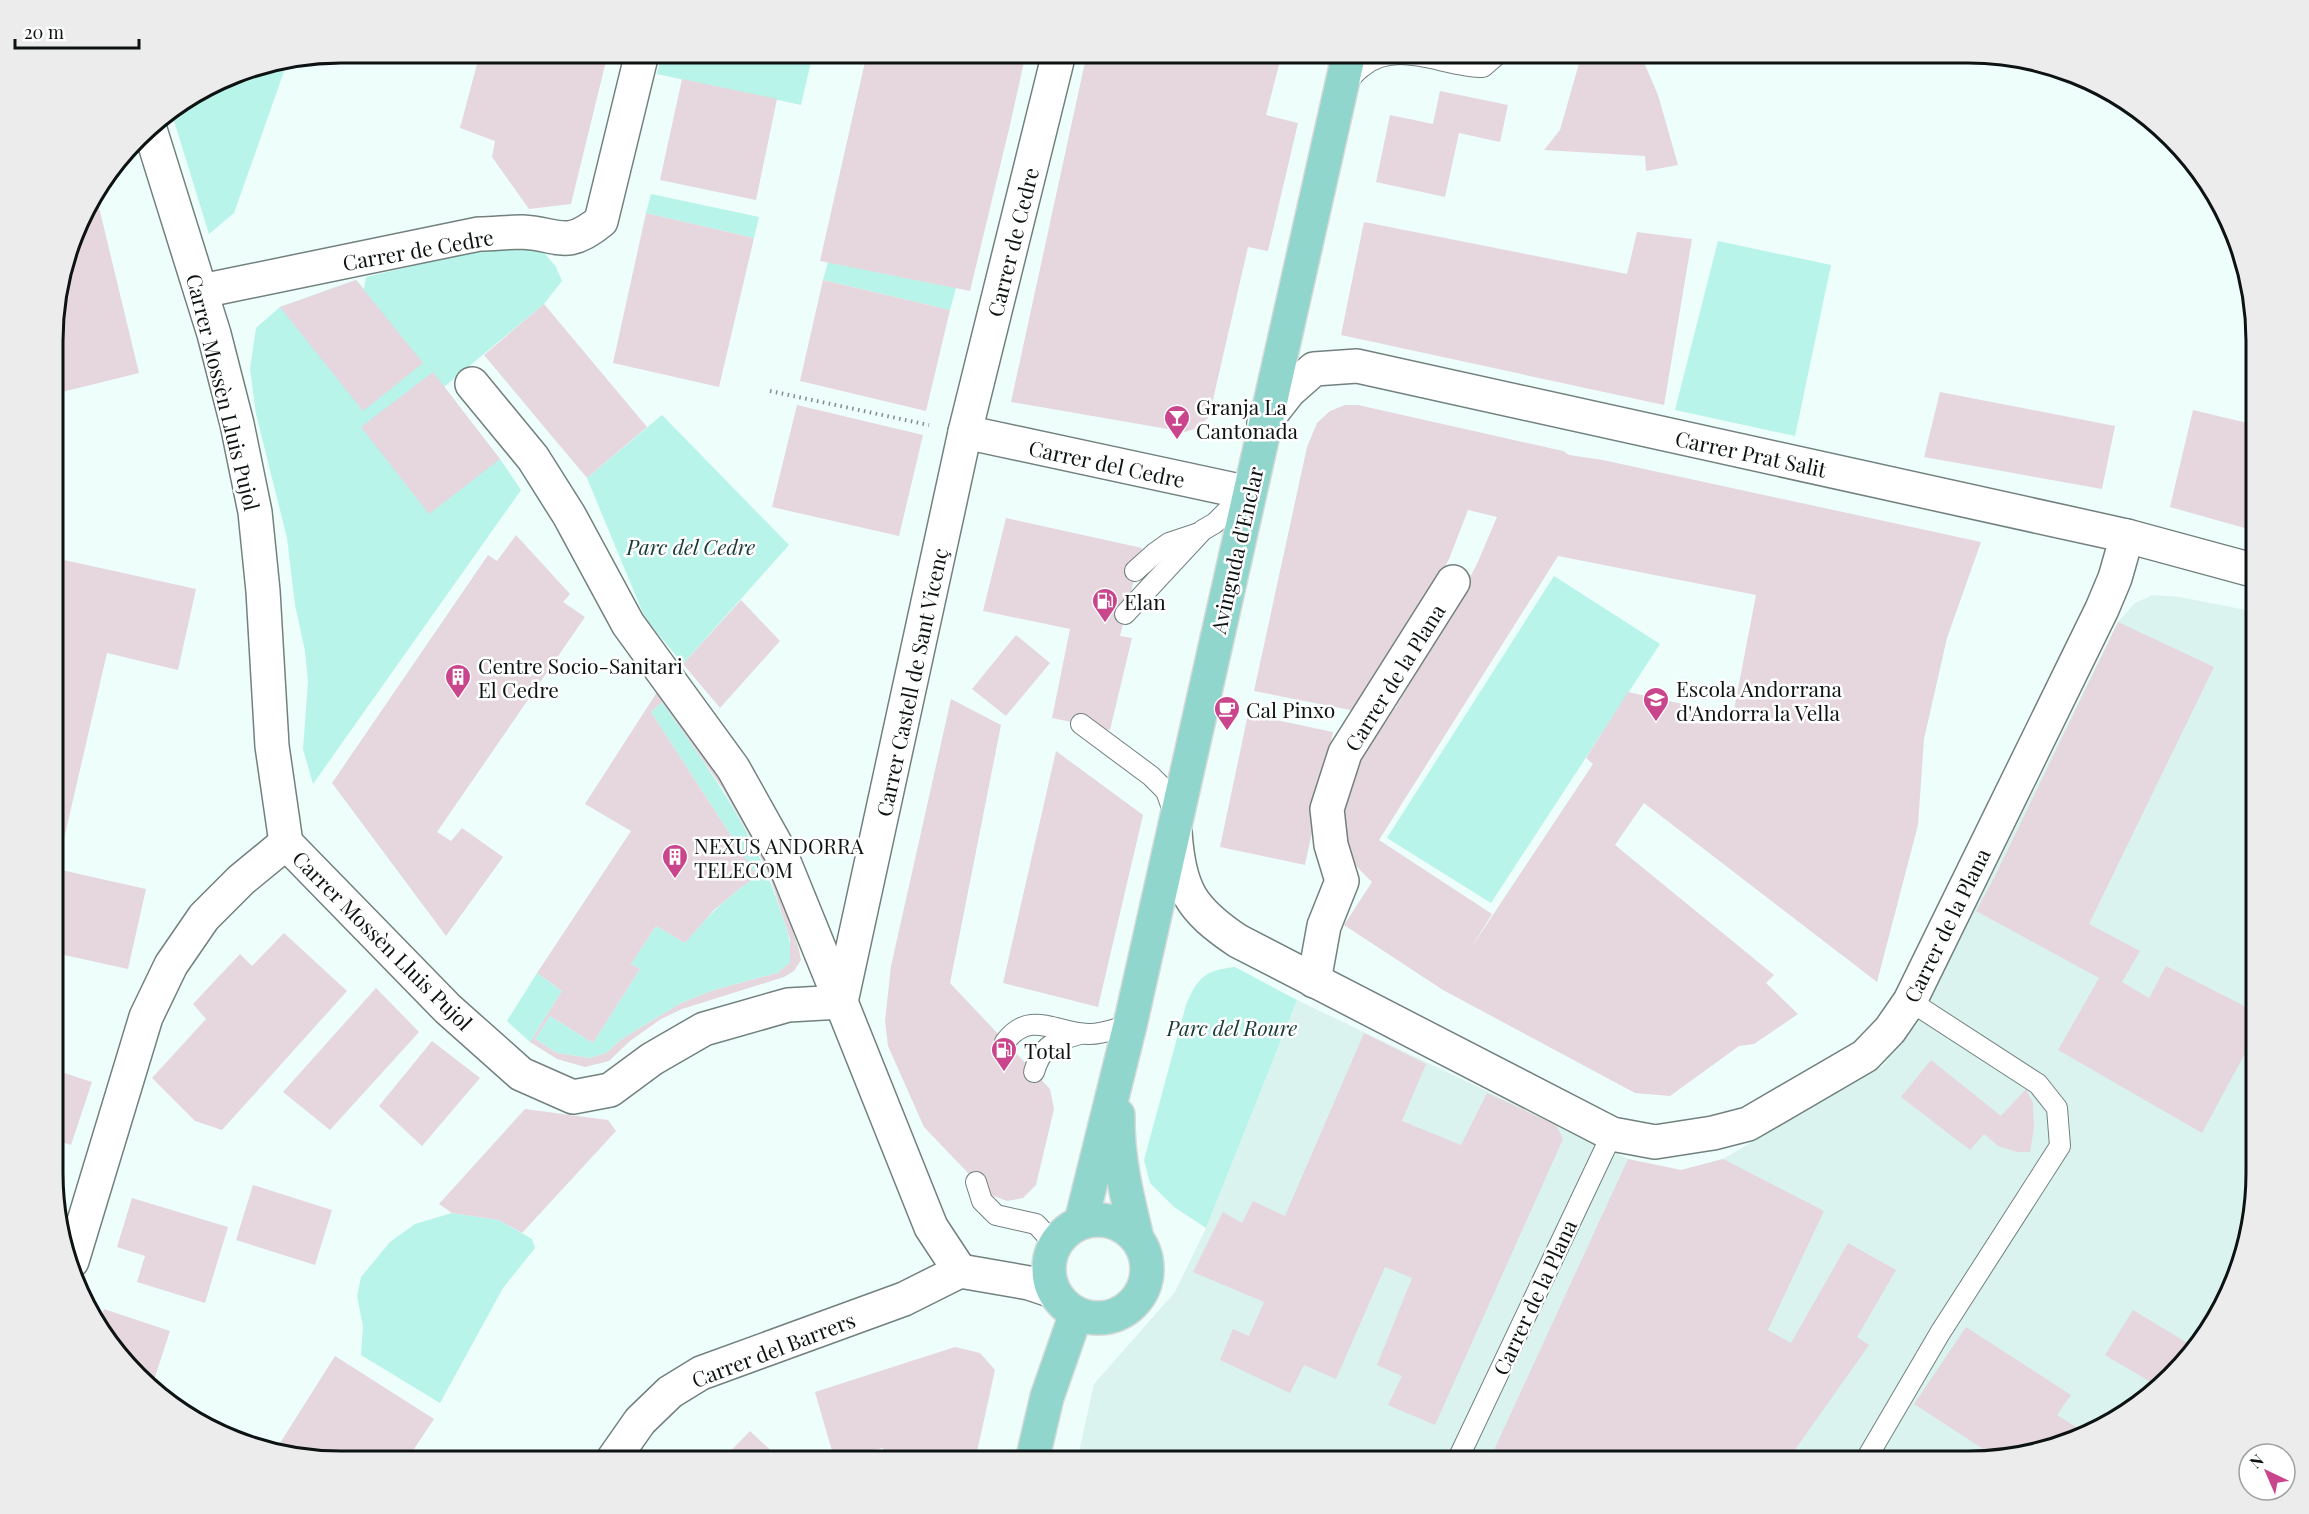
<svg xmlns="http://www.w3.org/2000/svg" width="2309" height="1514" font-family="'Playfair Display',serif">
  <rect width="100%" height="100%" fill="#eefefb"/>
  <path fill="#dbf3ee" d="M2153,595L2180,597L2256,612V1192L2241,1266L2208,1334L2112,1423L1987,1461H1077L1094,1384L1175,1292L1206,1228L1297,1000L1628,1159L1681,1170L1723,1159L1882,1066L1918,1023L2118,622L2135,603Z"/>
  <g fill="#b8f4ea">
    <path d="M662,53H813L801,105L657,74Z"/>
    <path d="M287,63L234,213L209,234L171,111L231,74Z"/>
    <path d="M651,194L759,217L754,238L646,213Z"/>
    <path d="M1718,241L1831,265L1795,436L1675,410Z"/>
    <path d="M510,243L541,249L556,267L562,281L544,304L444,387L500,459L521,490L313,784L303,749L308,682L305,651L295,605L287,538L256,414L250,369L256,328L280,307L356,280L364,289L366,277Z"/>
    <path d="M828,262L956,288L950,310L823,280Z"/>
    <path d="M662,415L789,545L683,664L645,618L587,478Z"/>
    <path d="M1554,576L1660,644L1491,903L1387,838Z"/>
    <path d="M662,702C709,769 754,830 780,909C786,927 793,943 790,963L777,973L714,990L681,1003L622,1039L606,1053L590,1058L557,1053L535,1039L550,1016L593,1043L640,969L631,964L656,926L685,943C706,917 729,895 757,876L651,712Z"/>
    <path d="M1235,967L1297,1000L1206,1228L1174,1207L1150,1183L1144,1160L1186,1005C1197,978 1205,970 1235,967Z"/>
    <path d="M537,973L562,991L530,1042L507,1021Z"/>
    <path d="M452,1213L499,1220L532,1239L535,1248L503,1288L440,1403L361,1355L363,1326L357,1296L361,1277L390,1242L415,1224Z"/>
  </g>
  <g fill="#e5d7dd" fill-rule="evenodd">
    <path d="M480,53H608L571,204L529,209L492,157L495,141L460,128Z"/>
    <path d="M867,53H1026L1010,125L970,291L820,261Z"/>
    <path d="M1087,53H1282L1266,115L1298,123L1268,251L1248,247L1209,417L1198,428L1185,432L1011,402Z"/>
    <path d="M1582,53H1640L1658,95L1678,165L1646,171L1645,156L1544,150L1560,130Z"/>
    <path d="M682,79L777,99L756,200L660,180Z"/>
    <path d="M1440,91L1508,105L1500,142L1459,133L1445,197L1376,182L1390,115L1433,124Z"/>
    <path d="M96,195L139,373L58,393L55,380V303L82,213Z"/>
    <path d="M646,213L754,238L719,387L613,363Z"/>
    <path d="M1364,222L1627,274L1637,232L1692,239L1664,405L1341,335Z"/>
    <path d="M356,280L423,363L363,411L280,307Z"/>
    <path d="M823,280L950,310L926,411L800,381Z"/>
    <path d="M544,304L647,427L587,478L484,355Z"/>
    <path d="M433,372L500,459L429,514L361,427Z"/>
    <path d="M1940,392L2115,426L2102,489L1924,457Z"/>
    <path d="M797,405L923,435L899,536L772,507Z"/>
    <path d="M1345,405H1358L1563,451L1569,455L1603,460L1981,542L1947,638L1924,739L1918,825L1877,982L1644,803L1615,845L1774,975L1766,983L1798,1014L1754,1044L1739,1046L1670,1096L1635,1093L1443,990L1344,925L1372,882L1359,869L1346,853L1339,828L1353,768L1396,707L1445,623L1477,564L1497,517L1468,510L1449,559L1420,612L1355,711L1254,691L1307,447L1317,423L1330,411ZM1558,556L1756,595L1733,715L1628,692L1586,758L1593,764L1471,948L1492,914L1379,840Z"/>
    <path d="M2193,410L2256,425V495L2248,529L2170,507Z"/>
    <path d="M1006,518L1142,548L1120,636L1132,638L1110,730L1052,718L1070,629L983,611Z"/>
    <path d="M516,535L570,594L563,602L585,617L437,832L451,841L462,828L503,857L446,936L332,783L488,555L497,561Z"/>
    <path d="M55,558L196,589L178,670L107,653L57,869L146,889L128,969L55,953Z"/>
    <path d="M741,600L780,641L720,708L683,664Z"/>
    <path d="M2118,622L2214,667L2089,924L2140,951L2122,982L2149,998L2166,966L2256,1012V1033L2202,1133L2058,1050L2099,978L1976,911L1995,876Z"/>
    <path d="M1016,635L1050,663L1006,716L972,689Z"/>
    <path d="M659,689L695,739L749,823L777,882L799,950L801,960L794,971L784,977L682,1009L661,1019L630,1041L609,1061L585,1067L557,1059L530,1042L562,991L537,973L631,831L585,804ZM662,702L723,789L754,844L770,877L790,939V963L777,973L714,990L681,1003L622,1039L606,1053L590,1058L557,1053L535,1039L550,1016L593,1043L640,969L631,964L656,926L685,943L714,910L739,889L757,876L651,712Z"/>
    <path d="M951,699L1001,725L950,983L1050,1089L1054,1109L1036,1185L1023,1198L1007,1201L988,1194L924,1127L888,1046L885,1021L891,966Z"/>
    <path d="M1248,714L1333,732L1305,865L1220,847Z"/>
    <path d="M1056,751L1143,815L1098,1007L1003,983Z"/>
    <path d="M284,933L347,991L222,1130L195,1121L152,1078L206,1019L193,1004L240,954L252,966Z"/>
    <path d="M376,988L419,1032L330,1130L283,1092Z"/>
    <path d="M1364,1033L1426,1064L1402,1121L1461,1145L1487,1093L1556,1125L1563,1139L1435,1425L1388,1405L1402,1376L1377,1365L1412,1278L1385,1267L1336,1379L1304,1365L1290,1393L1220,1360L1233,1329L1249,1336L1264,1302L1193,1272L1223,1212L1242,1223L1253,1201L1285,1216Z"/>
    <path d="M432,1041L480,1078L422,1146L379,1106Z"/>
    <path d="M1931,1060L2001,1116L2026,1089L2033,1103L2034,1128L2030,1152H2017L1998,1146L1984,1134L1970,1150L1901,1097Z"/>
    <path d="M55,1070L92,1082L71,1145L55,1140Z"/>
    <path d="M525,1109L608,1120L616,1131L522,1233L499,1220L452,1213L439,1204Z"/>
    <path d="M1628,1159L1681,1170L1723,1159L1824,1211L1768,1330L1791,1343L1848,1243L1896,1270L1857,1337L1869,1345L1787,1461H1489Z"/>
    <path d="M253,1185L332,1210L315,1265L236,1240Z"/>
    <path d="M132,1198L228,1227L205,1303L137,1282L145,1256L117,1247Z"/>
    <path d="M104,1309L170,1331L153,1383L98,1325Z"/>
    <path d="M2133,1310L2194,1347L2154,1384L2105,1355Z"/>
    <path d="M1966,1327L2071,1395L2057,1415L2084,1432L1997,1458L1914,1404Z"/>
    <path d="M955,1347L980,1353L995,1370L975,1461H887L883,1448L834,1458L815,1392Z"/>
    <path d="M335,1356L434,1419L406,1461H340L275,1451Z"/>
    <path d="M750,1431L782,1461H721Z"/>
  </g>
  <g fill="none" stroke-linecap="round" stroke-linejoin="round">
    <defs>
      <g id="service">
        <path d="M1345,83C1351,78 1356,71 1362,67C1397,38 1444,67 1483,67L1499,53"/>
        <path d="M1135,571L1155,553L1169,543L1199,533"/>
        <path d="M1125,614L1203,530L1215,523L1246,492"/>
        <path d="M1081,724L1151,776L1166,791L1175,816"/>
        <path d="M1005,1042C1030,1009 1055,1033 1088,1034C1101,1035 1117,1028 1130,1025"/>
        <path d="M1034,1072C1042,1045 1054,1041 1080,1034"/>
        <path d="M976,1182L982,1201L996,1215L1036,1224L1049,1238L1053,1247"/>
        <path d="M1457,1461L1612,1134"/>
        <path d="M1865,1461L1940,1333L2060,1146L2057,1108L2038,1084L1910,1001"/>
      </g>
      <g id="minor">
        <path d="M149,126L214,334L237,424L255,512L263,591L272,746L286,843L448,1009L521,1074L573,1097L610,1090L652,1059L704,1029L788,1005L841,1002L931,1227L960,1271"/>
        <path d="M202,291L479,234C493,234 508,232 522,232C559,234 566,250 601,221L642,53"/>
        <path d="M472,384L533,458L569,515L628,624L733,768L780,852L841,1002"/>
        <path d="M1264,423L1289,391L1314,369L1357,366L2127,536L2256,571"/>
        <path d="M965,432L1249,493"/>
        <path d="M1175,832C1179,889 1190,909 1238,941L1612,1134L1655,1142L1713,1133L1748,1124L1865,1056L1890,1030L1910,1001L2102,609L2115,578L2127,536"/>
        <path d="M1314,981L1324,926L1342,881L1331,845L1327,809L1345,753L1453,582"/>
        <path d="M841,1002L965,432L1059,53"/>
        <path d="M72,1261L146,1017L171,965L204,917L241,880L286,843"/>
        <path d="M960,1271L1029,1283L1053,1291"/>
        <path d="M612,1461L640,1421L670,1392L701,1373L904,1299L960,1271"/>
      </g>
      <g id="primary">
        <path d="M1118,1115C1117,1157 1127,1197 1137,1238"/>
        <circle cx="1098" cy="1269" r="49"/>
        <path d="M1081,1222L1130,1025L1349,53"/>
        <path d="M1032,1461L1047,1397L1076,1314"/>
      </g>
    </defs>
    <use href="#service" stroke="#72817e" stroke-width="22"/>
    <use href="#minor" stroke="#72817e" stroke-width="36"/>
    <use href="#primary" stroke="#d8d9d9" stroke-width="36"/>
    <path stroke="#828d8b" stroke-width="4" stroke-dasharray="1.5 4.5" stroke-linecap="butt" d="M770,391L929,425"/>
    <use href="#service" stroke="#fff" stroke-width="20"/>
    <use href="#minor" stroke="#fff" stroke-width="33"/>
    <use href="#primary" stroke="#90d6cd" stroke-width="33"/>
  </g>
  <defs>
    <symbol id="bar-pin" viewBox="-11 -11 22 30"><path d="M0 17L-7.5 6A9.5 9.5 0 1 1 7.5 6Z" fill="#c9468c" stroke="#fff"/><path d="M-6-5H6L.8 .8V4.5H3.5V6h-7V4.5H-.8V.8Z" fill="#fff"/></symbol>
    <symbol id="fuel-pin" viewBox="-11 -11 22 30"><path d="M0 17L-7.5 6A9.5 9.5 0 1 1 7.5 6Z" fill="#c9468c" stroke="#fff"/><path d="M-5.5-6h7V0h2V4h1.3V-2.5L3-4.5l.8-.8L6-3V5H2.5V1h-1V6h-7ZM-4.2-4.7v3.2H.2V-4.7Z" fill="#fff"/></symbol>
    <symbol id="building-pin" viewBox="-11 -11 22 30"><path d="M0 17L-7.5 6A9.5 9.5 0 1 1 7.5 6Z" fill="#c9468c" stroke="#fff"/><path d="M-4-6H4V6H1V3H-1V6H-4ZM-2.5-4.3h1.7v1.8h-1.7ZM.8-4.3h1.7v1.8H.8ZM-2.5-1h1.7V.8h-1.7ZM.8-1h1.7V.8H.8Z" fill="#fff"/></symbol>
    <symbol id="school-pin" viewBox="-11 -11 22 30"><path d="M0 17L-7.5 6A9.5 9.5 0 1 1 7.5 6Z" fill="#c9468c" stroke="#fff"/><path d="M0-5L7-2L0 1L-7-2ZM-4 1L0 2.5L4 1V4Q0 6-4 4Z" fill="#fff"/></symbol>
    <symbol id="cafe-pin" viewBox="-11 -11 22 30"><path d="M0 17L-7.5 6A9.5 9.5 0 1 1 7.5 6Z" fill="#c9468c" stroke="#fff"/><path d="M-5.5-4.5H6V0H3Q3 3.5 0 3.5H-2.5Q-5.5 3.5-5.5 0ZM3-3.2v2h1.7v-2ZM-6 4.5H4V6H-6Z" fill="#fff"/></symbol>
  </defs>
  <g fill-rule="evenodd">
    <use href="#bar-pin" x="1162" y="403" width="30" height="40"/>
    <use href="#fuel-pin" x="1090" y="586" width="30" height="40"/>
    <use href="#building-pin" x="443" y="662" width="30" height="40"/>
    <use href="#school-pin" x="1641" y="685" width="30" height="40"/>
    <use href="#cafe-pin" x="1212" y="694" width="30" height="40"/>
    <use href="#building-pin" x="660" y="842" width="30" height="40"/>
    <use href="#fuel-pin" x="989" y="1035" width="30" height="40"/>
  </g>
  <g text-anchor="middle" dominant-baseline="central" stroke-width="5" stroke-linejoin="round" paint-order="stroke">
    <g font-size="21" fill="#0d1312" stroke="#fff">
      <text transform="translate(1012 242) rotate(-76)">Carrer de Cedre</text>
      <text transform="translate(418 249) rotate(-10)">Carrer de Cedre</text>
      <text transform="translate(224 392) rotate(76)">Carrer Mossèn Lluis Pujol</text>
      <text transform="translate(1751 453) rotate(12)">Carrer Prat Salit</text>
      <text transform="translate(1107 463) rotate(12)">Carrer del Cedre</text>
      <text transform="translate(1236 550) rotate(-77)">Avinguda d'Enclar</text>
      <text transform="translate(1394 677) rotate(-58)">Carrer de la Plana</text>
      <text transform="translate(911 682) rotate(-78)">Carrer Castell de Sant Vicenç</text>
      <text transform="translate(1946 925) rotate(-64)">Carrer de la Plana</text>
      <text transform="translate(383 940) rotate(45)">Carrer Mossèn Lluis Pujol</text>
      <text transform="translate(1534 1297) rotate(-65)">Carrer de la Plana</text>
      <text transform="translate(773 1349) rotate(-21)">Carrer del Barrers</text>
    </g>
    <g font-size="21" fill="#0d1312" stroke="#fff" text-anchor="start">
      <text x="1196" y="406">Granja La<tspan x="1196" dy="24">Cantonada</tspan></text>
      <text x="1124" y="601">Elan</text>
      <text x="478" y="665">Centre Socio-Sanitari<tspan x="478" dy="24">El Cedre</tspan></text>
      <text x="1676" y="688">Escola Andorrana<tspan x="1676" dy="24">d'Andorra la Vella</tspan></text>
      <text x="1246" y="709">Cal Pinxo</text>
      <text x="694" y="845">NEXUS ANDORRA<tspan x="694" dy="24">TELECOM</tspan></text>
      <text x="1024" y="1050">Total</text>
    </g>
    <g font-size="21" font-style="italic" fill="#163b36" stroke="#fff">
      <text x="691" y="546">Parc del Cedre</text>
      <text x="1232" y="1027">Parc del Roure</text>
    </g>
  </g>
  <path d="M0 0H2309V1514H0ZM341 63H1968A278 278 0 0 1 2246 341V1173A278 278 0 0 1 1968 1451H341A278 278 0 0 1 63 1173V341A278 278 0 0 1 341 63Z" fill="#ececec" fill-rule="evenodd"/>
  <path fill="none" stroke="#0d1312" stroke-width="3" d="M341 63H1968A278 278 0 0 1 2246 341V1173A278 278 0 0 1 1968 1451H341A278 278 0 0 1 63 1173V341A278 278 0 0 1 341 63Z"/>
  <g transform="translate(2267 1472) rotate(316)"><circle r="28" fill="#ffffff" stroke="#9ea1a0" stroke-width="1.5"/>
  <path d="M0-4.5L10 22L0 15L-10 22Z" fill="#c9468c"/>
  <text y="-9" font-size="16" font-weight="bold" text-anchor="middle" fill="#0d1312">N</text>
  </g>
  <path d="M15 39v9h124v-9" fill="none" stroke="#0d1312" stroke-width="3"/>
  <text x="24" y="39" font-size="18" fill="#0d1312" stroke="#ffffff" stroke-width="4.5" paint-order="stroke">20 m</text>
</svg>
